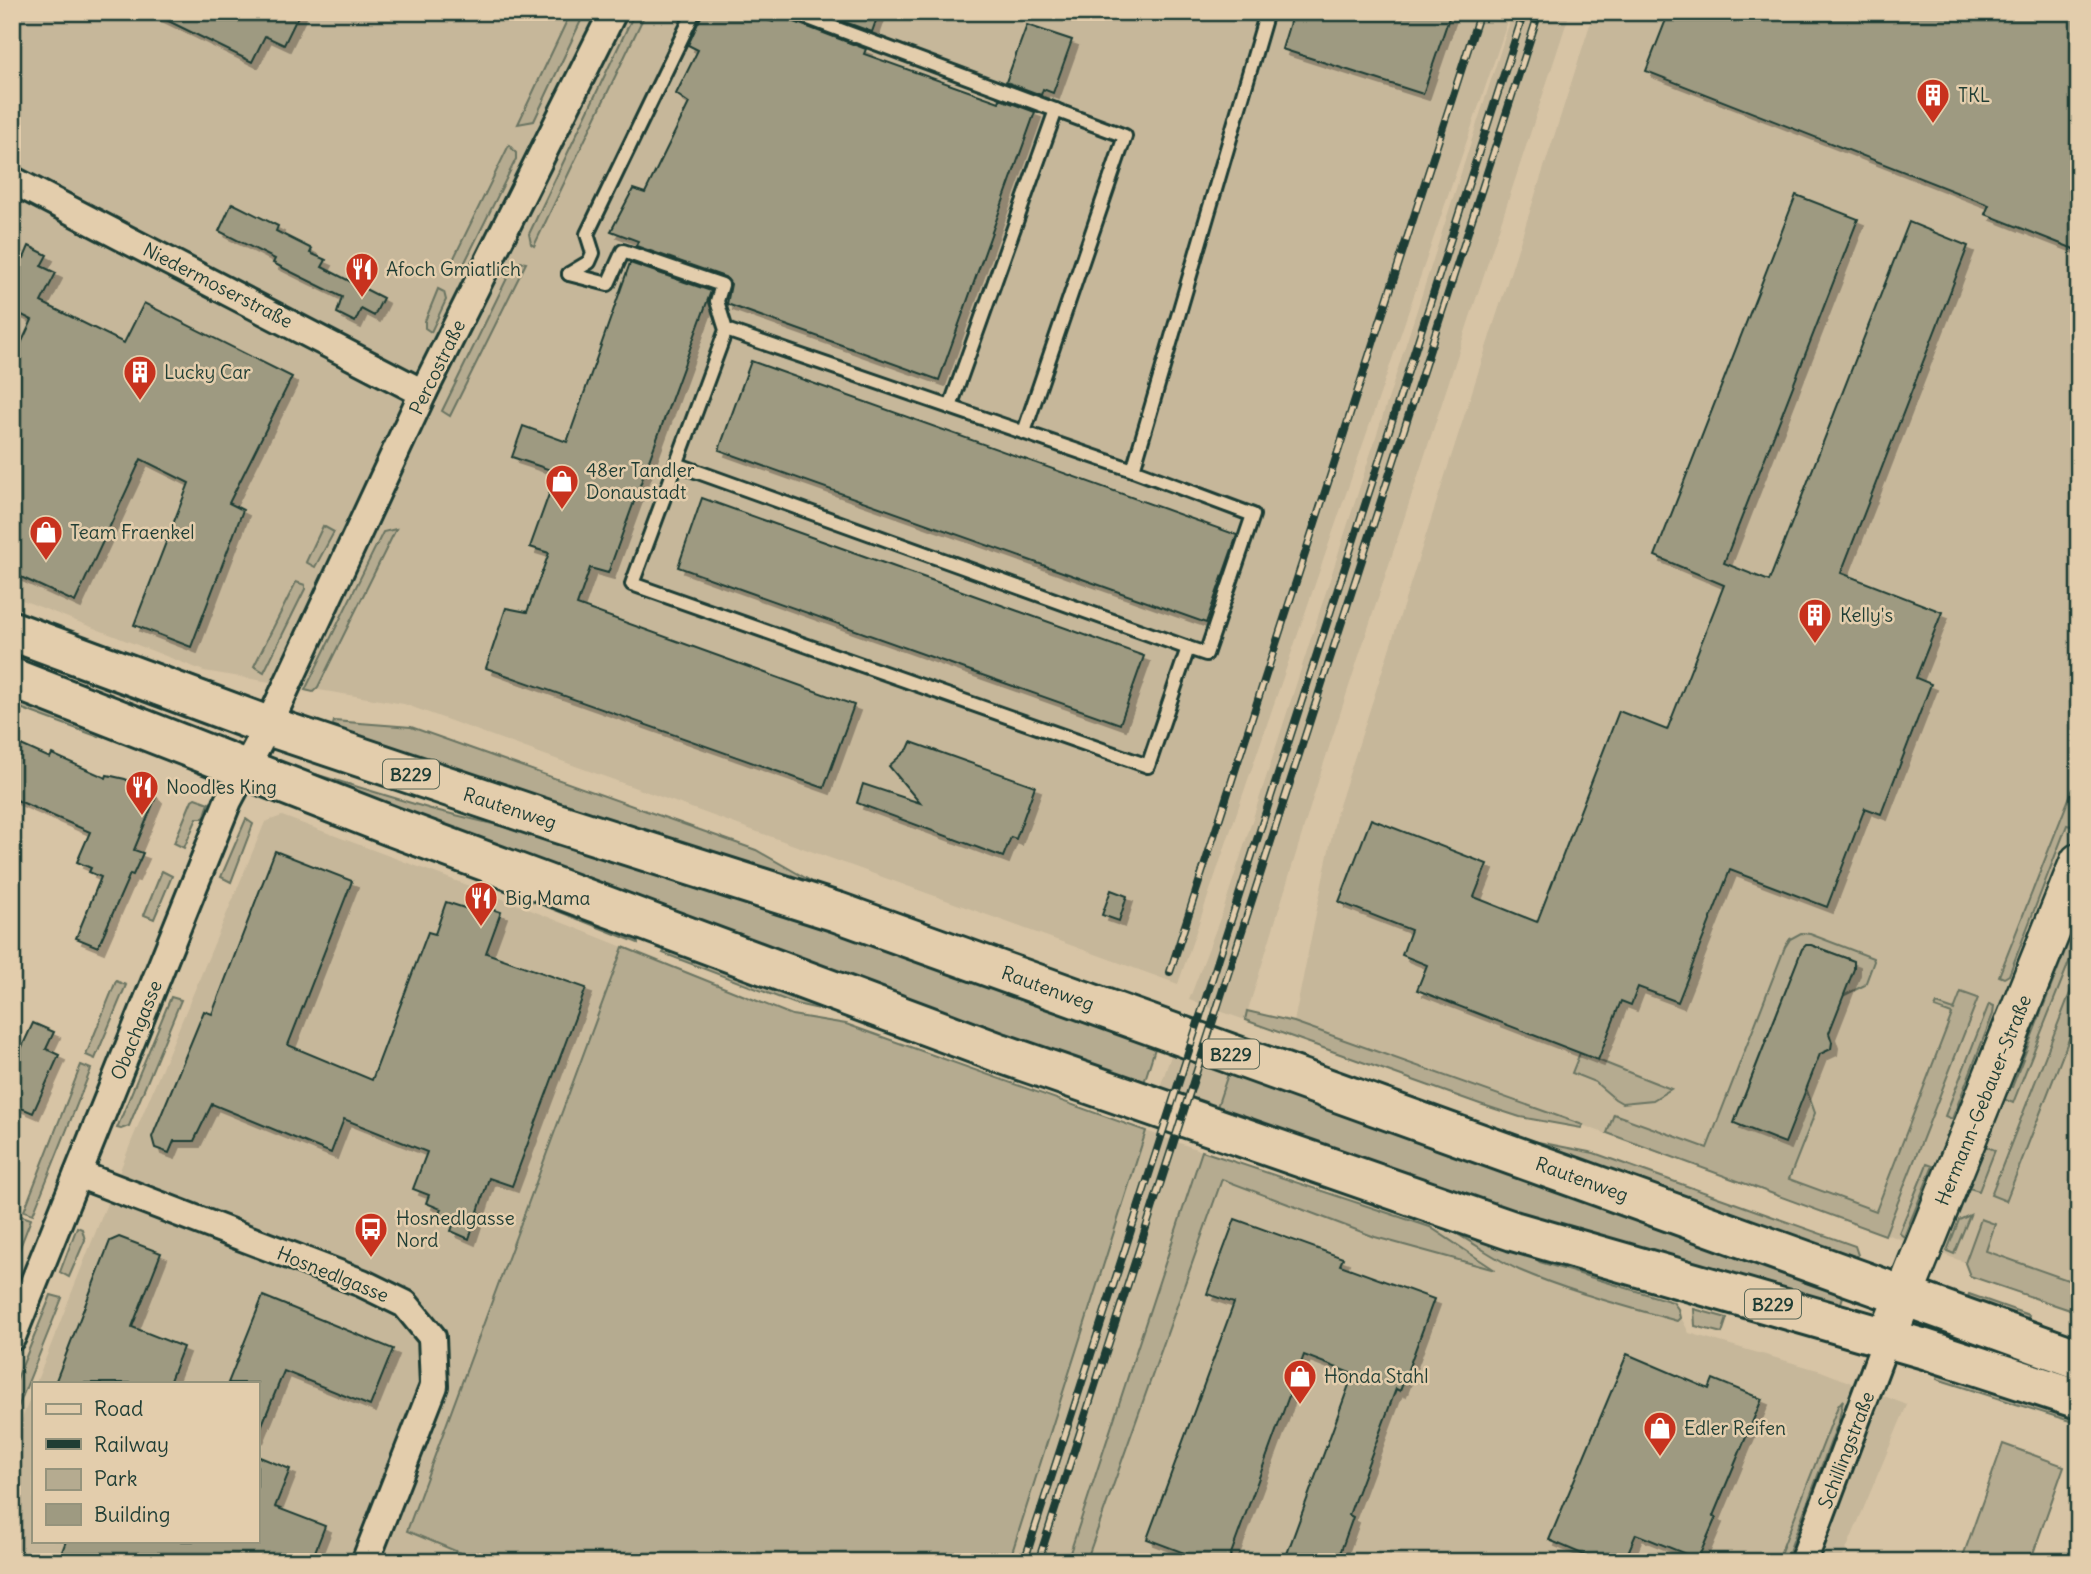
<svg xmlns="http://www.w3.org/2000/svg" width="2091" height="1574" font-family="Delius,sans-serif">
  <defs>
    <filter id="shadow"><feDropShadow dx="6" dy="6" stdDeviation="0" flood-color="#0004"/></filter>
  </defs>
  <rect width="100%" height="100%" fill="#d7c4a5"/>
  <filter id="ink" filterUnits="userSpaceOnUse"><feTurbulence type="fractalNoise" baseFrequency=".0143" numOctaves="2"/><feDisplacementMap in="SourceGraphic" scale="14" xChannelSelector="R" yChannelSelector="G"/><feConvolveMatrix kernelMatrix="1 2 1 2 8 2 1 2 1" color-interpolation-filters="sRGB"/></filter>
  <g filter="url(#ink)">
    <g fill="#c6b79a">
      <path d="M12,12H1511L1178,984L404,704L204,671L12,596Z"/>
      <path d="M1513,12H1570L1320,775L1245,1020L1189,1000L1224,908Z"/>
      <path d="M1594,12H2079V1303L1294,1022L1336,815Z"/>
      <path d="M282,816L483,891L623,947L407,1530L482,1562H12V1444L33,1391V1541H257V1383H36L132,1140L265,822Z"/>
      <path d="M1174,1047L1230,1068L1215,1113L1158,1093Z"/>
      <path d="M1146,1131L1202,1151L1067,1562H1009Z"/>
      <path d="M1210,1160L1673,1302L1689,1333L1821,1371L1907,1405L1841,1562H1084Z"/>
    </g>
    <g fill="#b5ab90" stroke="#6a7462" stroke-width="2">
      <path d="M571,12H585L534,121L518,124Z"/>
      <path d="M635,12H646L534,246L531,244L529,234Z"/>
      <path d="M509,145L516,153V159L463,266L456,270L449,268Z"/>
      <path d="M520,262L526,263L450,416L442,411L513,266Z"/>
      <path d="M438,289L444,292L446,300L431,332L425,328V321Z"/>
      <path d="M323,526L334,532L315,567L306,562Z"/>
      <path d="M396,529L318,687L313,692L305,690L383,532Z"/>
      <path d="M296,582L305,585V589L264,672L254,666Z"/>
      <path d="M12,650L43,663L40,670L12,661Z"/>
      <path d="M12,693L102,730L99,737L12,705Z"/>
      <path d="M334,721L411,727L756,850L825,889L331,733Z"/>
      <path d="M2079,773V820L2076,827L2067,825L2009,975L2004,978L1999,976Z"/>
      <path d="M315,774L431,809L619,855L1157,1042L1143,1086L312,783Z"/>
      <path d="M195,798L209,803L204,818H197L184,848L174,843L192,800Z"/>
      <path d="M246,819L253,824L231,882L221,877Z"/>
      <path d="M442,865L638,933V943Z"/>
      <path d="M162,871L172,876L154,919L144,915Z"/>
      <path d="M2079,915V937L2013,1103L1999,1097L2004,1085L2012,1087Z"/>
      <path d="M1801,933L1810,934L1873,958L1874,961L1865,985L1843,996L1851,960L1811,945L1802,949L1736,1117L1739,1125L1784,1141L1806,1088L1815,1113L1789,1179L1876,1211L1952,1014L1935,1008L1937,1004L1954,1010L1961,992L1978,998L1885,1235L1607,1133L1614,1114L1707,1148L1785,947L1790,939Z"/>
      <path d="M670,944L843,1014L796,1004L663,953Z"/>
      <path d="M623,947L792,1015L846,1024L1146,1131L1009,1562H482L407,1531Z"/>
      <path d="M2079,970V1013L2006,1201L1991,1195Z"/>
      <path d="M116,981L126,985L95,1059L86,1055Z"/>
      <path d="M171,997L181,1000L129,1126L121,1129L117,1128Z"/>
      <path d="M1989,1004L1994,1006L1993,1014L1952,1119L1945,1116Z"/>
      <path d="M1247,1011L1294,1022L1583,1125L1581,1128L1520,1117L1480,1104L1245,1020Z"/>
      <path d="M1580,1053L1671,1089L1653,1100L1622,1103L1615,1099L1595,1082L1572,1073Z"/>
      <path d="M81,1065L91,1069L33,1214L24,1211Z"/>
      <path d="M1230,1068L1846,1287L1840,1306L1622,1248L1215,1113Z"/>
      <path d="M1528,1140L1594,1153L1855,1246L1858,1255L1854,1265Z"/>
      <path d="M1982,1145L1995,1150L1979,1191L1969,1188V1184Z"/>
      <path d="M1202,1151L1430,1227L1495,1270L1375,1237L1222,1179L1086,1562H1067Z"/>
      <path d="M1927,1164L1933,1166L1904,1237L1899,1233Z"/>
      <path d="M1970,1215L1954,1254L1947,1251L1959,1220Z"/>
      <path d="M22,1216L31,1219L12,1268V1240Z"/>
      <path d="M1981,1219L1995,1224L1986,1251L2079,1284V1313L1970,1276L1965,1263Z"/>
      <path d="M77,1227L82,1229L85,1240L69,1277L60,1272Z"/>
      <path d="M1445,1227L1522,1249L1540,1262L1673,1302L1678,1309L1680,1318L1677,1321C1625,1306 1570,1292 1519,1270C1493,1258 1470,1240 1445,1227Z"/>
      <path d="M1969,1294L2029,1315L2026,1324L1966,1303Z"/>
      <path d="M51,1295L62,1298L13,1420L12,1391Z"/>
      <path d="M1694,1309L1727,1318L1722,1333L1695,1326Z"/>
      <path d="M1938,1371L2079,1415V1424L1937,1379Z"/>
      <path d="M1843,1400L1839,1420L1785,1562H1777L1838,1406Z"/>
      <path d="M2003,1444L2064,1466L2030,1562H1961Z"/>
    </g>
    <g fill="#9e9a81" stroke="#1f3d34" stroke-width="2" filter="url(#shadow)">
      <path d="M150,12H300L284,45L265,36L252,62Z"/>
      <path d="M703,12H745L773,22L774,12H783L789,20L866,49L864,54L999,102L1000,99L1035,112L939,380L727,304L731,284L725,277L636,246L638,241L611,231L633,189L645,193L689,103L676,94L698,50L688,45Z"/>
      <path d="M818,12H879L872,32Z"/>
      <path d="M1293,12H1451L1423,94L1282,49Z"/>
      <path d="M1669,12H2079V251L1985,214L1989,205L1646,71Z"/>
      <path d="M1027,25L1072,40L1053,93L1043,89L1041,95L1006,82Z"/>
      <path d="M1796,195L1858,219L1724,563L1769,581L1909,222L1968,246L1841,573L1942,612L1916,678L1931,684L1881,814L1865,808L1827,907L1730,870L1678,1002L1638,987L1631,1005L1621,1001L1598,1060L1417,990L1427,965L1402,955L1411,930L1339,902L1371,819L1487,864L1474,897L1537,922L1619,711L1667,730L1724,585L1655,556Z"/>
      <path d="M232,203L278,226L276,231L312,249L310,253L326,260L322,267L383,298L374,316L361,309L355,322L337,313L342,297L273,263L275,259L219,231Z"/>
      <path d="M29,246L47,255L41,266L56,273L41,302L124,343L144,303L292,377L229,503L243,510L191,647L134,625L189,483L141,459L75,602L12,573V363L32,320L12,310V252L24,258Z"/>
      <path d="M630,263L711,291L608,573L590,568L577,605L854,705L824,788L486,668L506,608L527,612L549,553L530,547L557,472L512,457L523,426L567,442Z"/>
      <path d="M751,361L1237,535L1206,623L719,450Z"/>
      <path d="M702,498L1144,656L1120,724L678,567Z"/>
      <path d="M12,741L50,758L52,754L106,778L107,775L125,779L149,790L156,797L134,850L143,853L133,875L130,874L98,947L76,938L101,877L89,872L91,868L77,862L90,832L12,798Z"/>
      <path d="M911,742L1035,786L1016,839L1011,837L1003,857L857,803L863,784L920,803L889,766L908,749Z"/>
      <path d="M275,851L352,881L288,1045L372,1080L428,932L435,934L446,902L477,912L480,905L501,912L486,953L586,988L512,1186L489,1178L469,1239L451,1231L454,1223L438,1217L441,1209L426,1203L429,1195L413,1189L427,1152L344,1119L331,1153L212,1104L194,1141H174L169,1153L155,1148L152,1137L204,1011L212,1014Z"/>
      <path d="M1111,890L1127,896L1119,921L1102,915Z"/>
      <path d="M1806,945H1811L1854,961V969L1829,1033L1832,1042L1831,1049L1820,1054L1785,1143L1734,1123L1802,949Z"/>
      <path d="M33,1023L54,1032L46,1049L59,1055L33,1113L12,1104V1068Z"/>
      <path d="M1235,1219L1343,1258L1340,1265L1434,1299L1400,1391L1396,1389L1349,1515L1353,1517L1337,1562H1284L1353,1374L1304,1355L1228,1562H1208L1147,1539L1234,1303L1207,1294Z"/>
      <path d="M119,1237L161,1253L132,1327L183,1347L169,1383H55L110,1241Z"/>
      <path d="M263,1296L393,1349L370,1406L284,1371L257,1437V1383H228Z"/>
      <path d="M1627,1354L1709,1389L1713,1379L1762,1399L1713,1516L1716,1517L1698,1559L1636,1534L1624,1562H1601L1549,1540Z"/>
      <path d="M257,1456L290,1469L275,1507L325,1526L311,1562H58L66,1541H257Z"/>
    </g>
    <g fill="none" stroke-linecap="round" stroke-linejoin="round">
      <defs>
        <g id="lane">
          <path d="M792,12L1125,136L1024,432"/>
          <path d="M569,274L608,284L623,251L722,285L717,301L726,330L632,584L1148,766L1188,648L676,464"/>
          <path d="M569,274L589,262L593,253L587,234L694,12"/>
          <path d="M726,330L1133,470L1253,515L1206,654L1188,648"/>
          <path d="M950,407L1056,110"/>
          <path d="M1133,470L1267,12"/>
        </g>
        <g id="street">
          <path d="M12,180L423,393"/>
          <path d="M78,1174L362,1283L405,1304L432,1337L434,1386L365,1562"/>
          <path d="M12,1337L228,801L268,726L423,393L613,12"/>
          <path d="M1803,1562L1887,1338"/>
        </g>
        <path id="secondary" d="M1887,1338L2079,862"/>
        <g id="primary">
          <path d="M12,631L268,726L554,822L837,912L2079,1359"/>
          <path d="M12,678L391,826L1000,1053L1513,1231L1925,1349L2079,1399"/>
        </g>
      </defs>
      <use href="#lane" stroke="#1f3d34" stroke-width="18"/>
      <use href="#street" stroke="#1f3d34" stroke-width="32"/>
      <use href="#secondary" stroke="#1f3d34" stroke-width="42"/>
      <use href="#primary" stroke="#1f3d34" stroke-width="44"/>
      <use href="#lane" stroke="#e3cdac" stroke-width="12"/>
      <use href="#street" stroke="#e3cdac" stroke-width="26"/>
      <use href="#secondary" stroke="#e3cdac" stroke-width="37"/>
      <use href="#primary" stroke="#e3cdac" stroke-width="38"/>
      <defs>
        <g id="rail">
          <path d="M1170,972L1480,12"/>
          <path d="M1024,1562L1524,12"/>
          <path d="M1038,1562L1539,12"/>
        </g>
      </defs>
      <use href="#rail" stroke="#1f3d34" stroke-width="8"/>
      <use href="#rail" stroke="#e3cdac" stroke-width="5" stroke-dasharray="16" stroke-linecap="butt"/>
    </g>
  </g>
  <defs>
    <symbol id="building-pin" viewBox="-11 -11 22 30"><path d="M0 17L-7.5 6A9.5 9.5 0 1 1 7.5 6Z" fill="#c8321e" stroke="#e3cdac"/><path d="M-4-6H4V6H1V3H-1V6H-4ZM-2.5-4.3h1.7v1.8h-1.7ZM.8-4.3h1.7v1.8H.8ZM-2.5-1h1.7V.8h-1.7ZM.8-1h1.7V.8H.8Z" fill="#fff"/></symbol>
    <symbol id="restaurant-pin" viewBox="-11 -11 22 30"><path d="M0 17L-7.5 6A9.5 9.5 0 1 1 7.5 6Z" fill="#c8321e" stroke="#e3cdac"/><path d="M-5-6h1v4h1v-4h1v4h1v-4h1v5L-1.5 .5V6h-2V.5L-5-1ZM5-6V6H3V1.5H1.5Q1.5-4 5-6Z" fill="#fff"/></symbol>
    <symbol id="shop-pin" viewBox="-11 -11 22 30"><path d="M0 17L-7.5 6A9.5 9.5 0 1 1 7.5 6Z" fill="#c8321e" stroke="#e3cdac"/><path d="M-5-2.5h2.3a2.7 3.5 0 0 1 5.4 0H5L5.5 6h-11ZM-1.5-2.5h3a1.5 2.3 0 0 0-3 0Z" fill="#fff"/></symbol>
    <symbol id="bus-pin" viewBox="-11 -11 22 30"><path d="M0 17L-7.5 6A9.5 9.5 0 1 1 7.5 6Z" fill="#c8321e" stroke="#e3cdac"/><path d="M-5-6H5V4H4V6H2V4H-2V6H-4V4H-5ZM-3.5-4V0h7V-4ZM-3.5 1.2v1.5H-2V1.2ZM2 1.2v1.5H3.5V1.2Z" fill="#fff"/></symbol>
  </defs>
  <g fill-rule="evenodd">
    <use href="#building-pin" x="1914" y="76" width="38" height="52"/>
    <use href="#restaurant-pin" x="343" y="250" width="38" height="52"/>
    <use href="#building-pin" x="121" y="353" width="38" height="52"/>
    <use href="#shop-pin" x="543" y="462" width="38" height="52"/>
    <use href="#shop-pin" x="27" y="513" width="38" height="52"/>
    <use href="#building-pin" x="1796" y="596" width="38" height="52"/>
    <use href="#restaurant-pin" x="123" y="768" width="38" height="52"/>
    <use href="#restaurant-pin" x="462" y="879" width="38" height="52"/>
    <use href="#bus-pin" x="352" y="1210" width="38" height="52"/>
    <use href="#shop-pin" x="1281" y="1357" width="38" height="52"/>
    <use href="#shop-pin" x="1641" y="1409" width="38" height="52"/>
  </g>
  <g text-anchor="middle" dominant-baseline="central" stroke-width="5" stroke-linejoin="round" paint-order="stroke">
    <g fill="#e3cdac" stroke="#5a6858" stroke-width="2">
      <rect x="383" y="759.5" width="56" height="29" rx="5"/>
      <rect x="1203" y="1039.5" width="56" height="29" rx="5"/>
      <rect x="1745" y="1289.5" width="56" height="29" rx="5"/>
    </g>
    <g font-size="18" font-weight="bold" fill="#1f3d34">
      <text x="411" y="774">B229</text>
      <text x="1231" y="1054">B229</text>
      <text x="1773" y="1304">B229</text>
    </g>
    <g font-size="19" fill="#1f3d34" stroke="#e3cdac" text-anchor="start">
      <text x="1958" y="95">TKL</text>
      <text x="386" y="269">Afoch Gmiatlich</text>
      <text x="164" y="372">Lucky Car</text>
      <text x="586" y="470">48er Tandler<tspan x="586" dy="22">Donaustadt</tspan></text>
      <text x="70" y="532">Team Fraenkel</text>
      <text x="1840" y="615">Kelly's</text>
      <text x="166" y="787">Noodles King</text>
      <text x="505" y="898">Big Mama</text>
      <text x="396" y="1218">Hosnedlgasse<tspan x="396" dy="22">Nord</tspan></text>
      <text x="1324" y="1376">Honda Stahl</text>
      <text x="1684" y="1428">Edler Reifen</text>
    </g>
    <g font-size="19" fill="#1f3d34" stroke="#e3cdac">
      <text transform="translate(218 285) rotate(27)">Niedermoserstraße</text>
      <text transform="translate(437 367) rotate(-64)">Percostraße</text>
      <text transform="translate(510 808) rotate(18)">Rautenweg</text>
      <text transform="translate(1048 988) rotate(20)">Rautenweg</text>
      <text transform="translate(136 1030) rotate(-68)">Obachgasse</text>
      <text transform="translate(1983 1100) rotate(-68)">Hermann-Gebauer-Straße</text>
      <text transform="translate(1582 1179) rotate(20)">Rautenweg</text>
      <text transform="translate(333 1274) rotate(22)">Hosnedlgasse</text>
      <text transform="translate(1846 1450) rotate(-69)">Schillingstraße</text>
    </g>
  </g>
  <rect width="2091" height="1574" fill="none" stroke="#e3cdac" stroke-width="42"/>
  <rect x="21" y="21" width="2049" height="1532" fill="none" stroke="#1f3d34" stroke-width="2.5" filter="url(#ink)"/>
  <rect x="32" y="1382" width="228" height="161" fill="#e3cdac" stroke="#95937c" stroke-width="2"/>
  <rect x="46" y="1404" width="35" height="10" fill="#e3cdac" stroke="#95937c" stroke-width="2"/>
  <text x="94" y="1416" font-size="21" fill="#1f3d34">Road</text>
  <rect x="46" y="1439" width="35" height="10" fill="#1f3d34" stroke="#95937c" stroke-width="2"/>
  <text x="94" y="1452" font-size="21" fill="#1f3d34">Railway</text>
  <rect x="46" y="1469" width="35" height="21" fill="#b5ab90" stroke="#95937c" stroke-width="2"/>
  <text x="94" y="1486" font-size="21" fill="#1f3d34">Park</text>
  <rect x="46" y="1504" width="35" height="21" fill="#9e9a81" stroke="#95937c" stroke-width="2"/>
  <text x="94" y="1522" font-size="21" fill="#1f3d34">Building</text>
</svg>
